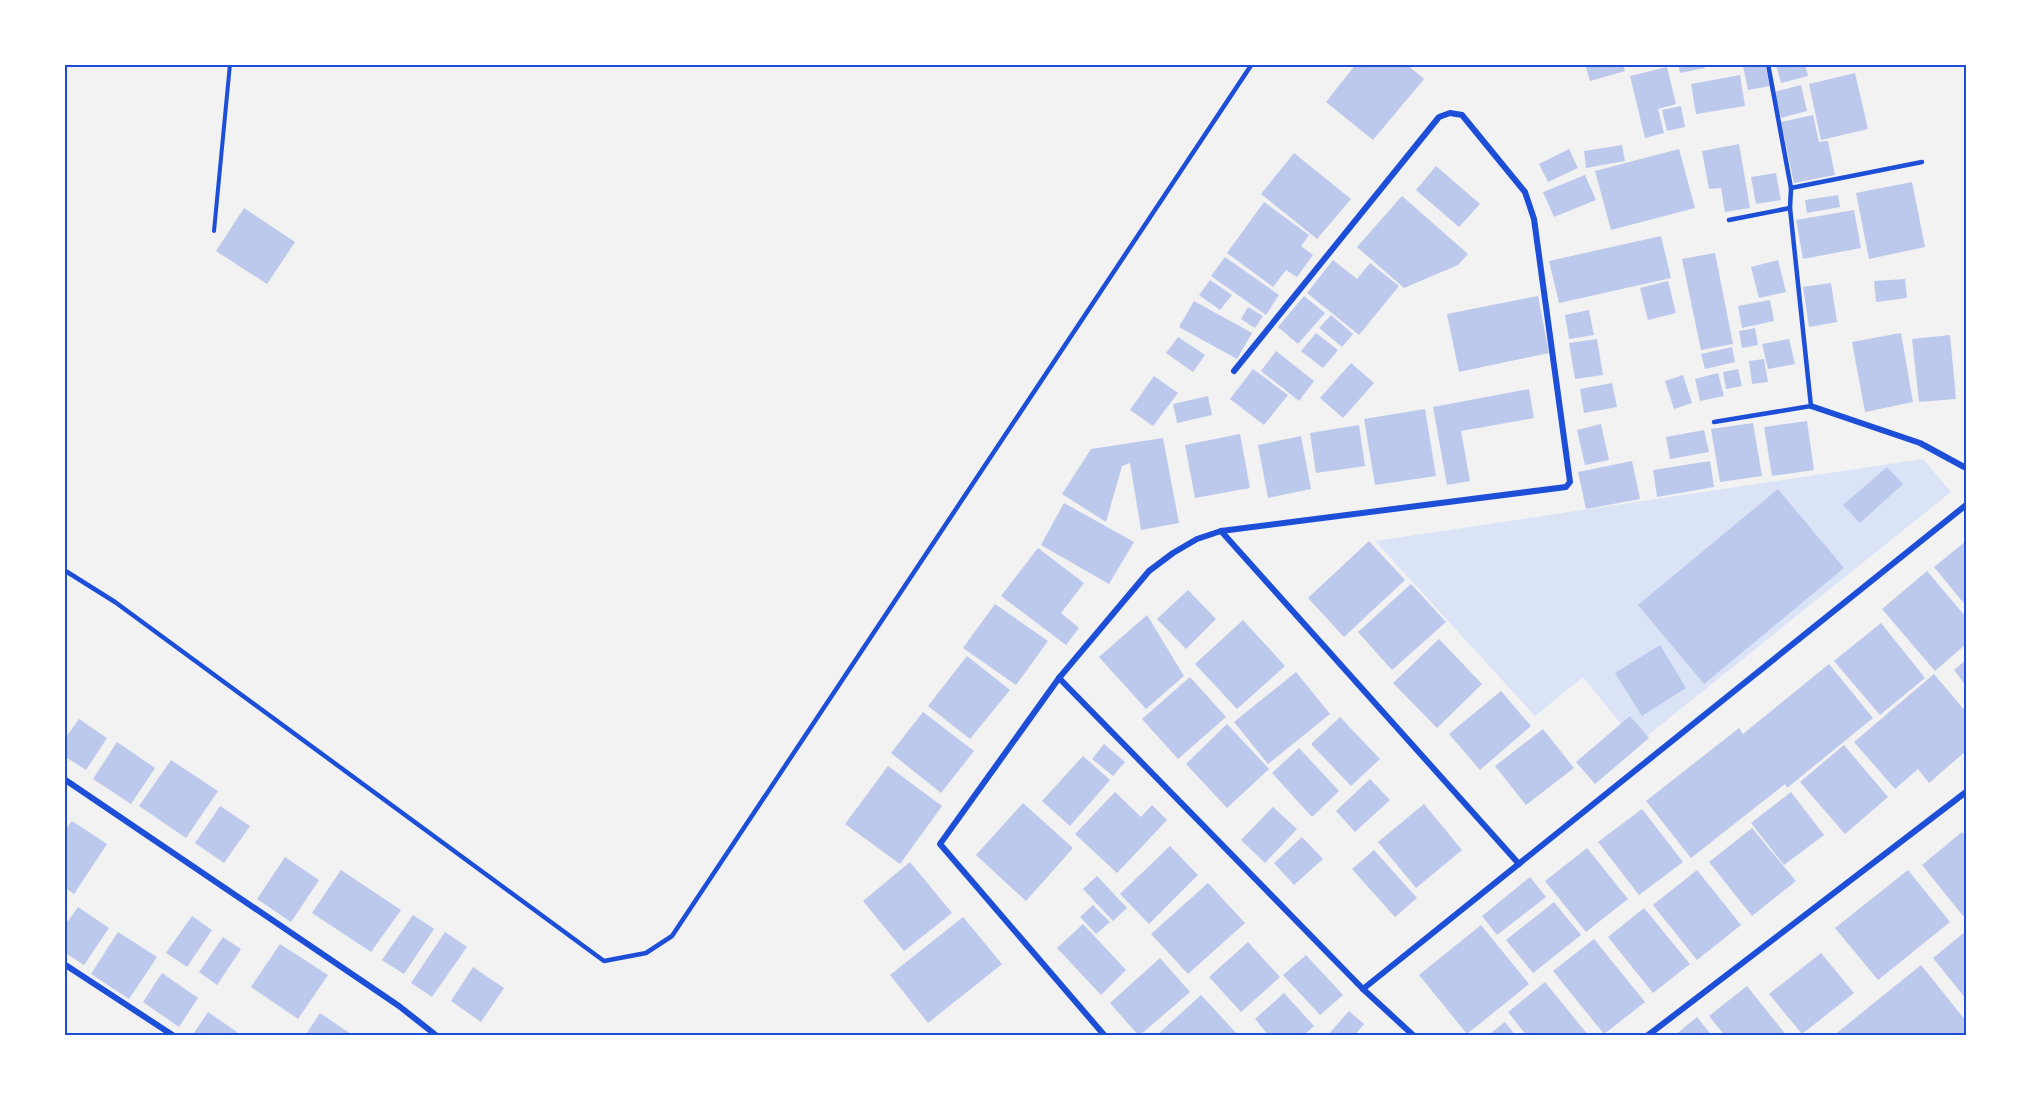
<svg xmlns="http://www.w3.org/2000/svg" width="2031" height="1100" font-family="'Fira Sans Condensed',sans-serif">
  <rect width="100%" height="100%" fill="#f2f2f2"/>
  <path fill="#dbe4f7" d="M1923,459L1951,492L1637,744L1583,677L1535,716L1375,541Z"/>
  <g fill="#bdc9ec">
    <path d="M1356,64H1406L1424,79L1373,140L1326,102Z"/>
    <path d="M1585,64H1623L1625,71L1590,81Z"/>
    <path d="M1678,64H1704L1705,68L1680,73Z"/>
    <path d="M1749,64H1765L1770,86L1748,90L1743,66Z"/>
    <path d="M1776,64H1805L1808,76L1781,83Z"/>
    <path d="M1667,67L1676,104L1658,109L1664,133L1645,138L1630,76Z"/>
    <path d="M1855,73L1868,129L1821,140L1809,84Z"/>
    <path d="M1740,75L1745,106L1696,114L1691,84Z"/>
    <path d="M1801,85L1807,111L1781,118L1774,92Z"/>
    <path d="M1681,106L1685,127L1667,131L1662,110Z"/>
    <path d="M1813,115L1819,142L1828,141L1835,175L1794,183L1781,122Z"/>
    <path d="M1739,144L1750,208L1725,212L1721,188L1709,189L1702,151Z"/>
    <path d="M1622,145L1625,161L1586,168L1584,151Z"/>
    <path d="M1569,149L1578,168L1548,182L1539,164Z"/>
    <path d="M1679,149L1695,208L1611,230L1595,171Z"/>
    <path d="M1294,153L1351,199L1317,239L1261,194Z"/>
    <path d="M1436,166L1480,204L1459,227L1416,190Z"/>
    <path d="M1776,173L1781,200L1756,204L1751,177Z"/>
    <path d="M1585,175L1596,200L1554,217L1543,192Z"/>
    <path d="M1912,182L1925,247L1869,259L1856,193Z"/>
    <path d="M1838,195L1840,207L1807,213L1805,200Z"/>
    <path d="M1402,196L1468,254L1458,265L1404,288L1357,247Z"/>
    <path d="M1264,202L1309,235L1301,246L1313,255L1297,277L1286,270L1273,287L1227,253Z"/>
    <path d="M244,208L295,242L267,284L216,251Z"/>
    <path d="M1854,210L1861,248L1803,259L1796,220Z"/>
    <path d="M1661,236L1671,278L1559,303L1549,261Z"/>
    <path d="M1715,253L1733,344L1701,350L1682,259Z"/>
    <path d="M1225,257L1279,295L1266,315L1211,276Z"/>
    <path d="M1333,260L1357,279L1370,263L1399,286L1359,335L1307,293Z"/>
    <path d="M1778,260L1786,292L1759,298L1751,267Z"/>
    <path d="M1905,279L1907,298L1876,302L1874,281Z"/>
    <path d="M1210,280L1232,295L1220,310L1199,295Z"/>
    <path d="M1668,281L1676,313L1648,320L1640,288Z"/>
    <path d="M1831,283L1837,322L1809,327L1803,287Z"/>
    <path d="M1304,296L1325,313L1298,344L1278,327Z"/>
    <path d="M1538,296L1549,353L1459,372L1447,314Z"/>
    <path d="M1770,300L1774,321L1742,328L1738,306Z"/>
    <path d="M1194,301L1252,333L1237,359L1179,327Z"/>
    <path d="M1248,307L1263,316L1255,328L1241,319Z"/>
    <path d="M1589,310L1594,335L1569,339L1565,315Z"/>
    <path d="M1331,315L1353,334L1342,347L1319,328Z"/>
    <path d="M1755,328L1758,345L1742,348L1739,331Z"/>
    <path d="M1316,333L1338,350L1323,368L1301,351Z"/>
    <path d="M1901,333L1913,402L1865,412L1852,342Z"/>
    <path d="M1950,335L1956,399L1919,402L1912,339Z"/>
    <path d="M1178,337L1205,355L1193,372L1166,353Z"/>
    <path d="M1597,339L1603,375L1575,379L1569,343Z"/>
    <path d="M1789,339L1795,364L1768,369L1762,344Z"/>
    <path d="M1732,347L1735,362L1705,369L1701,354Z"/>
    <path d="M1276,351L1314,381L1299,401L1261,371Z"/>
    <path d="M1764,359L1768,382L1752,384L1749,361Z"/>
    <path d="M1351,363L1374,383L1343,418L1320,398Z"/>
    <path d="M1253,369L1288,395L1264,425L1230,399Z"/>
    <path d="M1738,369L1742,386L1726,389L1723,372Z"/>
    <path d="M1718,373L1724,396L1700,401L1695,379Z"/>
    <path d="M1683,375L1692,403L1674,409L1665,381Z"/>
    <path d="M1154,376L1178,393L1153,426L1130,410Z"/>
    <path d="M1612,383L1617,407L1584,413L1580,389Z"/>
    <path d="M1529,389L1534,418L1461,431L1470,481L1447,485L1433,407Z"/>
    <path d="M1208,396L1212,415L1177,423L1173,404Z"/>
    <path d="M1425,409L1436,476L1375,485L1364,419Z"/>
    <path d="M1807,421L1814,470L1772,476L1764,427Z"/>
    <path d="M1753,423L1762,476L1720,482L1711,429Z"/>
    <path d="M1601,424L1609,460L1585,465L1577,430Z"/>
    <path d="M1359,425L1365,466L1316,473L1310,433Z"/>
    <path d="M1704,430L1709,452L1670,459L1666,437Z"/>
    <path d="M1240,434L1250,488L1195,498L1185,445Z"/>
    <path d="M1301,436L1311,489L1268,498L1258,445Z"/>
    <path d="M1163,438L1179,523L1141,530L1130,463L1122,466L1106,522L1062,494L1091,449Z"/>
    <path d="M1632,461L1640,499L1586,509L1578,472Z"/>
    <path d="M1710,461L1714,487L1657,497L1653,470Z"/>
    <path d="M1887,467L1903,484L1860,523L1843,505Z"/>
    <path d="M1778,489L1844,568L1704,684L1638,605Z"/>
    <path d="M1064,503L1134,542L1109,584L1041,545Z"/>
    <path d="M1369,541L1405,580L1344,637L1308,598Z"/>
    <path d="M1966,541V606L1934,567Z"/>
    <path d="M1038,548L1084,583L1061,613L1079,628L1066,645L1001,596Z"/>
    <path d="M1927,571L1966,617V644L1935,671L1882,609Z"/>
    <path d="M1411,584L1446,622L1392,670L1358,632Z"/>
    <path d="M1188,590L1216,619L1186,649L1157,619Z"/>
    <path d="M995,604L1048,641L1016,685L963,648Z"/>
    <path d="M1147,615L1184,676L1146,709L1099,657Z"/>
    <path d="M1243,620L1285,666L1237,709L1195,664Z"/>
    <path d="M1881,623L1925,678L1880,715L1834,661Z"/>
    <path d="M1439,639L1482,684L1437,728L1393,683Z"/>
    <path d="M1660,645L1686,688L1642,716L1615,673Z"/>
    <path d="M967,656L1010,690L970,739L928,706Z"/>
    <path d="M1966,660V686L1954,670Z"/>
    <path d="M1829,664L1873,718L1787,788L1785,784L1691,858L1646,801L1739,728L1743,734Z"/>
    <path d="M1296,672L1330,714L1268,764L1234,722Z"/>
    <path d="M1934,674L1966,712V751L1929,783L1918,769L1895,789L1854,742Z"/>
    <path d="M1190,677L1226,717L1178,759L1142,719Z"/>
    <path d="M1501,691L1531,726L1480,770L1449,734Z"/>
    <path d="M923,712L974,751L941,793L891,753Z"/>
    <path d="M1630,716L1649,738L1595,784L1576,762Z"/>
    <path d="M1340,717L1380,759L1351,786L1311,744Z"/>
    <path d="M79,719L107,738L86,770L64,756V740Z"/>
    <path d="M1227,724L1269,769L1227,808L1186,764Z"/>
    <path d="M1543,729L1574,768L1526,805L1495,766Z"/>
    <path d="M117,742L155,768L131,804L93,779Z"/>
    <path d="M1104,744L1125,762L1113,776L1092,759Z"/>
    <path d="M1844,745L1888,797L1845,834L1800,782Z"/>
    <path d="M1299,748L1339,791L1312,817L1272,773Z"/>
    <path d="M1083,756L1110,780L1070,826L1042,801Z"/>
    <path d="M171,760L218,791L186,838L139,806Z"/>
    <path d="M888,766L942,806L900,864L845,824Z"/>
    <path d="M1370,779L1390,800L1355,832L1336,811Z"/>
    <path d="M1115,792L1141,817L1152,805L1167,820L1117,873L1075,834Z"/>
    <path d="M1791,792L1824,835L1784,865L1751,823Z"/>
    <path d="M1023,803L1073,848L1026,901L976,855Z"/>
    <path d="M1424,804L1462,850L1416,888L1378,842Z"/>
    <path d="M220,806L250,826L224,863L195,843Z"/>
    <path d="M1273,807L1297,829L1265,863L1241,840Z"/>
    <path d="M1642,809L1683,862L1639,895L1598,842Z"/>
    <path d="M72,821L107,844L74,894L64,887V832Z"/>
    <path d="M1752,828L1796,881L1752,916L1709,862Z"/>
    <path d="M1962,832L1966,837V913L1963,916L1922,865Z"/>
    <path d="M1302,837L1323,859L1294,885L1274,863Z"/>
    <path d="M1170,846L1198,875L1149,924L1120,894Z"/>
    <path d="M1587,848L1628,899L1586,932L1545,881Z"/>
    <path d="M1374,850L1417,898L1395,917L1352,869Z"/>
    <path d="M285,857L319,880L291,922L257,899Z"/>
    <path d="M910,862L952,913L904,951L863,901Z"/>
    <path d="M341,870L401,910L371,952L312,913Z"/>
    <path d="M1697,870L1741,925L1697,960L1653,905Z"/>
    <path d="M1908,870L1950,922L1878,980L1835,928Z"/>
    <path d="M1097,876L1127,908L1113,921L1083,889Z"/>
    <path d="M1530,877L1546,897L1497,935L1482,916Z"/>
    <path d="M1208,883L1245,923L1188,974L1151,934Z"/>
    <path d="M1554,902L1581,935L1533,973L1506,940Z"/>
    <path d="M1093,905L1110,922L1096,934L1080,917Z"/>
    <path d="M78,907L109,928L84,965L64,952V927Z"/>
    <path d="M1644,908L1690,964L1653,993L1608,937Z"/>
    <path d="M413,915L434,929L404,974L382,960Z"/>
    <path d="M192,916L212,930L187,967L166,953Z"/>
    <path d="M963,917L1002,964L928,1023L890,975Z"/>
    <path d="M1083,924L1126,970L1101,995L1057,948Z"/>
    <path d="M1481,925L1529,984L1467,1034L1419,975Z"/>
    <path d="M1966,931V999L1933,958Z"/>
    <path d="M118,932L157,957L129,999L91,974Z"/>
    <path d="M445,932L467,947L432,997L411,983Z"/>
    <path d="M223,937L241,949L217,985L199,972Z"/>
    <path d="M1594,939L1645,1002L1604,1034L1553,971Z"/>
    <path d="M1248,942L1280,977L1241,1012L1209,977Z"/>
    <path d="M280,944L328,975L298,1019L251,987Z"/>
    <path d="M1821,953L1854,993L1802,1034L1769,994Z"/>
    <path d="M1306,955L1343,995L1320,1015L1283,975Z"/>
    <path d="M1160,958L1190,992L1139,1036L1110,1003Z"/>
    <path d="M1921,965L1966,1021V1032L1963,1036H1833Z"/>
    <path d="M473,967L504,988L481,1022L451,1001Z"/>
    <path d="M162,973L198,998L179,1027L143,1002Z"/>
    <path d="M1545,982L1589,1036H1527L1508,1012Z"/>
    <path d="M1747,986L1787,1036H1725L1709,1016Z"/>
    <path d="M1284,993L1314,1026L1303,1036H1269L1255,1019Z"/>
    <path d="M1201,995L1239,1036H1156Z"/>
    <path d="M1349,1011L1364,1024L1354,1036H1327Z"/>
    <path d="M208,1012L237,1032L235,1036H192Z"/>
    <path d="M320,1013L354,1036H305Z"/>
    <path d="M1697,1017L1712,1036H1674Z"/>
    <path d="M1505,1022L1516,1036H1487Z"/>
  </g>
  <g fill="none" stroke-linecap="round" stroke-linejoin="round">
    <path stroke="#1d4ed8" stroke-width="4" d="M214,231L230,64"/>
    <g stroke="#1d4ed8" stroke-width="4.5">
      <path d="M1791,188L1922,162"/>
      <path d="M1729,220L1790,208"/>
      <path d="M1714,422L1811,406L1790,208L1791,188L1768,64"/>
      <path d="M64,570L115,602L604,961L646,953L672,936L1252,64"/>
    </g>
    <g stroke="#1d4ed8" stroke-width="6">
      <path d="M1811,406L1920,443L1966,468"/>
      <path d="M1221,531L1519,864"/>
      <path d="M1059,678L1363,989L1414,1036"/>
      <path d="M64,779L399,1006L437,1036"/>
      <path d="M64,964L174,1036"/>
      <path d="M1363,989L1966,505"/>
      <path d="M1105,1036L940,844L1059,678L1149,571L1173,553L1197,539L1221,531L1566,487L1570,482L1534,219L1525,192L1462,115L1450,113L1439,117L1234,371"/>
      <path d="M1647,1036L1966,792"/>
    </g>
  </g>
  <rect width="2031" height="1100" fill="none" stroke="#ffffff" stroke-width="132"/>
  <rect x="66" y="66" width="1899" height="968" fill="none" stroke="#1d4ed8" stroke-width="2"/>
</svg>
